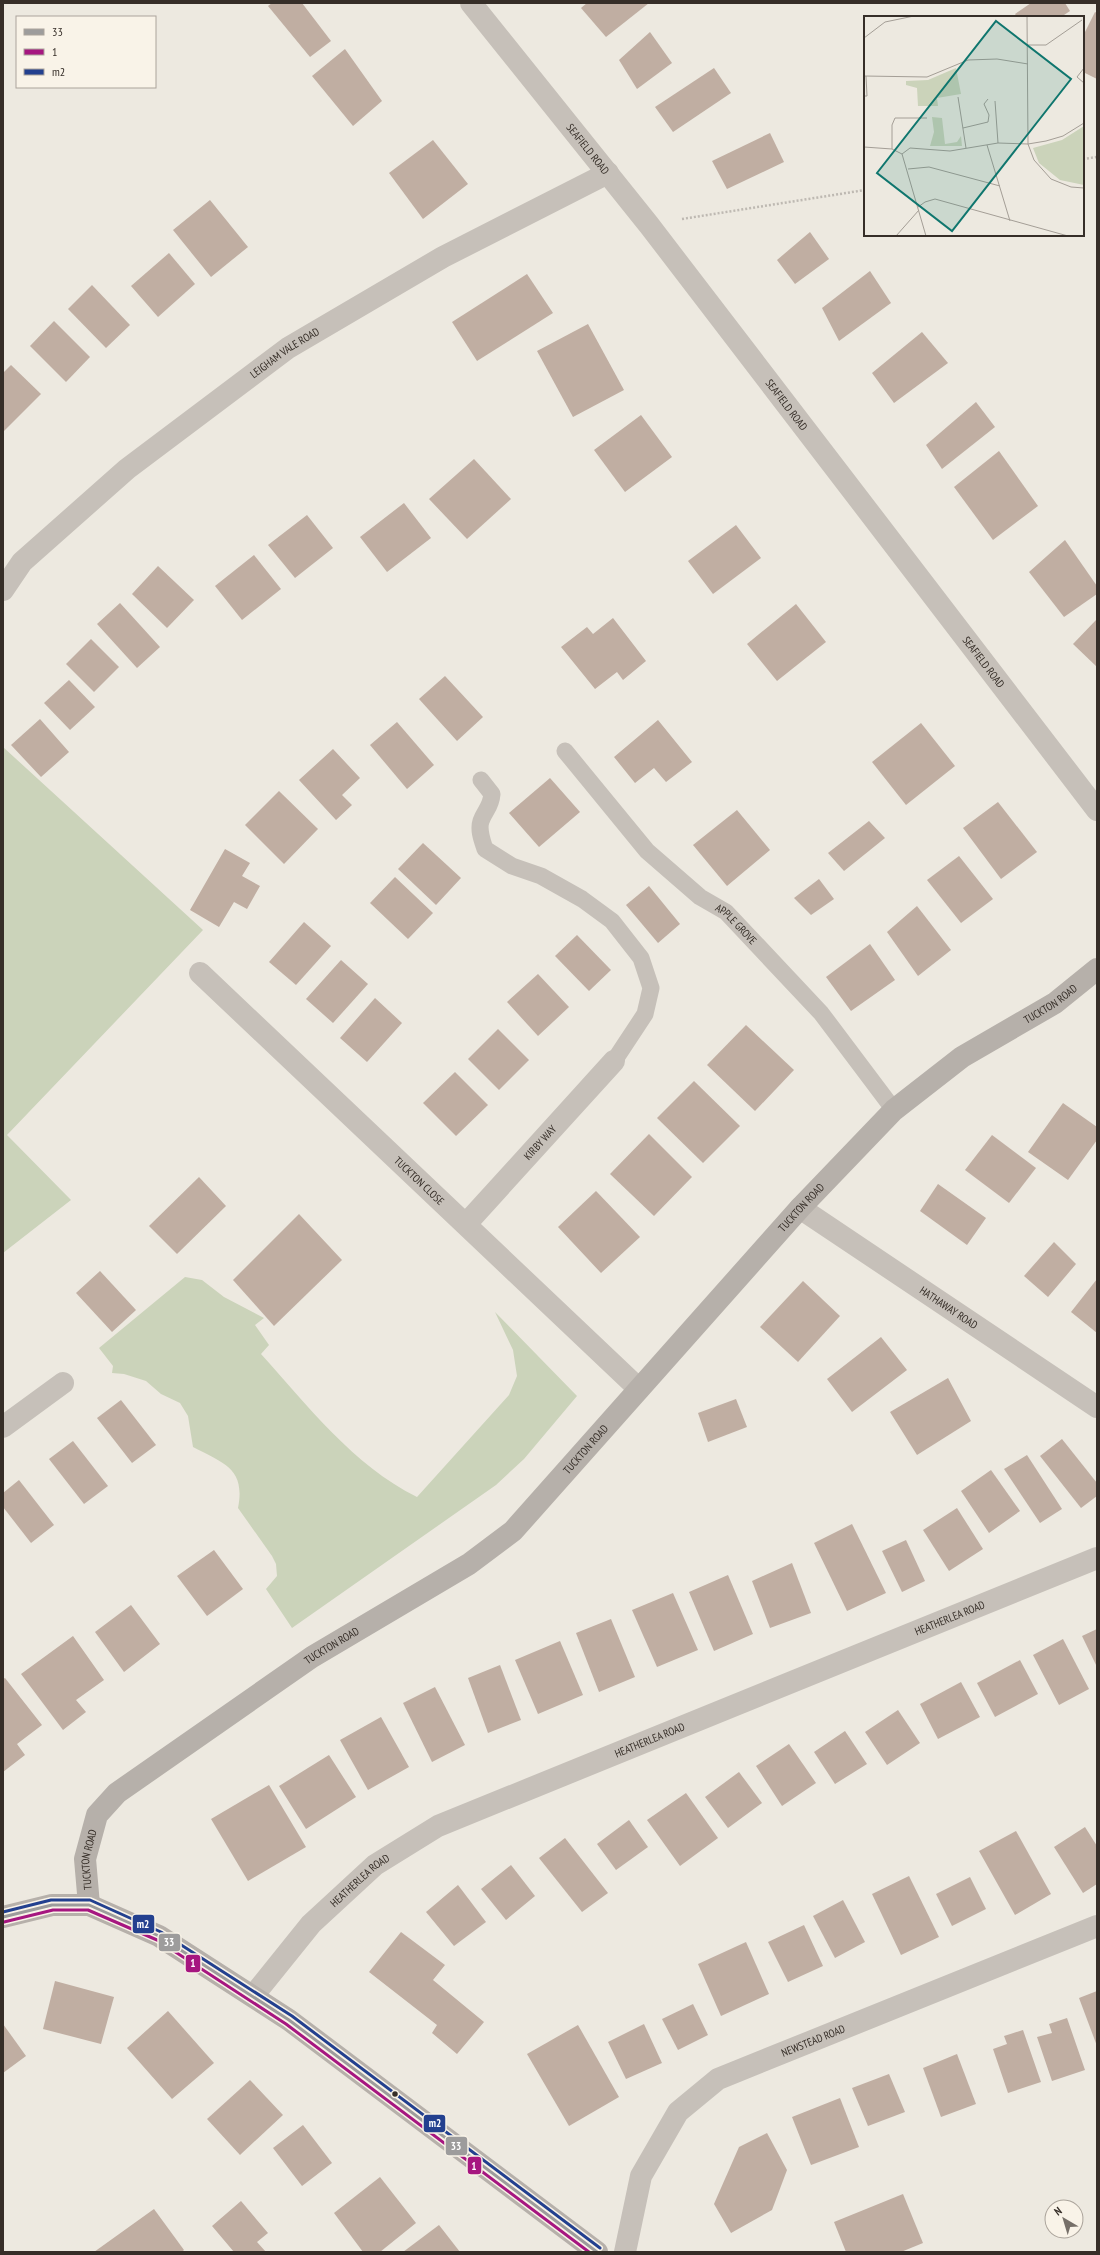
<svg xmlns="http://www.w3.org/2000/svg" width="1100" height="2255" font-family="'PT Sans Narrow',sans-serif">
  <rect width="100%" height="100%" fill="#ede9e0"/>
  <g fill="#cbd3ba">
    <path d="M3,747L203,930L7,1135L71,1200L3,1253Z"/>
    <path d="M185,1277L202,1280L224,1297L264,1318L255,1325L269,1345L261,1354C308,1406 353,1465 417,1497L509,1395L517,1376L513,1350L495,1312L577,1396L524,1459L496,1485L292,1628L266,1589L277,1576L276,1564L272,1556L238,1508C246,1468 223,1463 193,1447L188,1416L180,1403L161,1394L146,1381L124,1374L112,1373L113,1366L99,1348Z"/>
  </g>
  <g fill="#c0aea2">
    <path d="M272,3H302L331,41L310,57L268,6Z"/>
    <path d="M587,3H649L606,37L581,8Z"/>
    <path d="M1031,3H1065L1070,11L1061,17H1017L1015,14Z"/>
    <path d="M1095,12L1097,13V79L1083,72V36Z"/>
    <path d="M650,32L672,63L637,89L619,60Z"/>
    <path d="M345,49L382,101L353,126L312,76Z"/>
    <path d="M714,68L731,93L673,132L655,107Z"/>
    <path d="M770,133L784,162L727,189L712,161Z"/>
    <path d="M433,140L468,184L423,219L389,173Z"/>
    <path d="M210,200L248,247L211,277L173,230Z"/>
    <path d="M810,232L829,259L795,284L777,260Z"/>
    <path d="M169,253L195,284L158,317L131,286Z"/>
    <path d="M870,271L891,303L839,341L822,308Z"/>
    <path d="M527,274L553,313L477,361L452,322Z"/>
    <path d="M92,285L130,325L106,348L68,309Z"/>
    <path d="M54,321L90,357L66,382L30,346Z"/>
    <path d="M588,324L624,390L573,417L537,351Z"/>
    <path d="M922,332L948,363L894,403L872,373Z"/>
    <path d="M11,365L41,394L3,432V373Z"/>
    <path d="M976,402L995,427L942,469L926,445Z"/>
    <path d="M641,415L672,457L625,492L594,450Z"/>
    <path d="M999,451L1038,506L993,540L954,487Z"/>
    <path d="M474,459L511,499L467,539L429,499Z"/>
    <path d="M404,503L431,538L387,572L360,537Z"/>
    <path d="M307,515L333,548L295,578L268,545Z"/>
    <path d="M736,525L761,558L713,594L688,561Z"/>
    <path d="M1065,540L1097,586V594L1064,617L1029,572Z"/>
    <path d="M254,555L281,589L242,620L215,586Z"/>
    <path d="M158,566L194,600L167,628L132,594Z"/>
    <path d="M120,603L160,647L137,668L97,624Z"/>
    <path d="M796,604L826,642L777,681L747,644Z"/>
    <path d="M613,618L646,661L623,680L617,672L595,689L561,647L587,627L593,634Z"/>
    <path d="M1097,619V667L1073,644Z"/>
    <path d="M91,639L119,667L94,692L66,664Z"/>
    <path d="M445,676L483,717L457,741L419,699Z"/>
    <path d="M69,680L95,707L70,730L44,703Z"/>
    <path d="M40,719L69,752L41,777L11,745Z"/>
    <path d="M658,720L692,762L666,782L654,768L635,783L614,757Z"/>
    <path d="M397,722L434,765L407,789L370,745Z"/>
    <path d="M921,723L955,766L906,805L872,762Z"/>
    <path d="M333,749L360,778L342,795L352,805L336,820L299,780Z"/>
    <path d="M550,778L580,812L539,847L509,813Z"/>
    <path d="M279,791L318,829L284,864L245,825Z"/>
    <path d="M998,802L1037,852L1001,879L963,828Z"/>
    <path d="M737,810L770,850L727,886L693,845Z"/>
    <path d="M869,821L885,838L844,871L828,853Z"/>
    <path d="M423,843L461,878L436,905L398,869Z"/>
    <path d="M225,849L250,863L242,876L260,886L247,909L234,902L219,927L190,910Z"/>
    <path d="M959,856L993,899L961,923L927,880Z"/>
    <path d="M395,877L433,913L408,939L370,903Z"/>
    <path d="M819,879L834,899L811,915L794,898Z"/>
    <path d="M649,886L680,924L658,943L626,905Z"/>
    <path d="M917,906L951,950L918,976L887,932Z"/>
    <path d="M304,922L331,946L296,985L269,962Z"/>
    <path d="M577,935L611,970L589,991L555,956Z"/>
    <path d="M870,944L895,980L851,1011L826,977Z"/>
    <path d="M341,960L368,984L333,1023L306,999Z"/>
    <path d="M538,974L569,1007L538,1036L507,1002Z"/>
    <path d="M375,998L402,1023L367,1062L340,1038Z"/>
    <path d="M746,1025L794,1070L755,1111L707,1065Z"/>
    <path d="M498,1029L529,1060L499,1090L468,1059Z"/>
    <path d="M455,1072L488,1105L456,1136L423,1103Z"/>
    <path d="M694,1081L740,1126L703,1163L657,1118Z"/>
    <path d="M1063,1103L1097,1127V1140L1068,1180L1028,1152Z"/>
    <path d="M649,1134L692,1177L654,1216L610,1174Z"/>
    <path d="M992,1135L1036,1168L1009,1203L965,1170Z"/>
    <path d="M199,1177L226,1206L177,1254L149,1226Z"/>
    <path d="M938,1184L986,1218L967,1245L920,1211Z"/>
    <path d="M596,1191L640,1237L601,1273L558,1227Z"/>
    <path d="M299,1214L342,1260L274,1326L233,1280Z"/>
    <path d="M1054,1242L1076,1264L1048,1297L1024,1276Z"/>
    <path d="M100,1271L136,1310L112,1332L76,1293Z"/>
    <path d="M1097,1279V1333L1071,1312Z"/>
    <path d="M803,1281L840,1316L798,1362L760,1327Z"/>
    <path d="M881,1337L907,1370L852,1412L827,1379Z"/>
    <path d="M948,1378L971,1421L917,1455L890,1412Z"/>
    <path d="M736,1399L747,1427L708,1442L698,1413Z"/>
    <path d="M121,1400L156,1445L132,1463L97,1418Z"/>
    <path d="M1062,1439L1097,1483V1496L1081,1508L1040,1456Z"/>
    <path d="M73,1441L108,1486L84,1504L49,1459Z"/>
    <path d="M1027,1455L1062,1509L1040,1523L1004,1469Z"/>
    <path d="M991,1470L1020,1511L989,1533L961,1491Z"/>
    <path d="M19,1480L54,1525L31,1543L3,1507V1493Z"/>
    <path d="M957,1508L983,1549L949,1571L923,1530Z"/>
    <path d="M852,1524L886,1593L847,1611L814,1543Z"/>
    <path d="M906,1540L925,1581L902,1592L882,1551Z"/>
    <path d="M214,1550L243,1589L207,1616L177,1576Z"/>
    <path d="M792,1563L811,1613L770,1628L752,1581Z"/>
    <path d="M728,1575L753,1634L714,1651L689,1592Z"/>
    <path d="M673,1593L698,1650L657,1667L632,1610Z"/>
    <path d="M131,1605L160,1644L124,1672L95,1632Z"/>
    <path d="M611,1619L635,1677L599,1692L576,1633Z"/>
    <path d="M1097,1629V1667L1082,1636Z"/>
    <path d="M73,1636L104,1680L76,1700L86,1712L63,1730L21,1674Z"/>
    <path d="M1063,1639L1089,1689L1059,1705L1033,1655Z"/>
    <path d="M560,1641L583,1695L538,1714L515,1660Z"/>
    <path d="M1020,1660L1038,1694L995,1717L977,1683Z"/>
    <path d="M500,1665L521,1720L488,1733L468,1678Z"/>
    <path d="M5,1678L42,1725L17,1744L25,1755L3,1772V1679Z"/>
    <path d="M961,1682L980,1717L938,1739L920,1704Z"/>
    <path d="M435,1687L465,1745L432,1762L403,1703Z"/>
    <path d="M898,1710L920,1743L887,1765L865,1732Z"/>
    <path d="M381,1717L409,1767L368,1790L340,1740Z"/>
    <path d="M845,1731L867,1764L835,1784L814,1752Z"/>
    <path d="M789,1744L816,1783L782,1806L756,1766Z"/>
    <path d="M329,1755L356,1797L306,1829L279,1786Z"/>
    <path d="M739,1772L762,1803L728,1828L705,1797Z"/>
    <path d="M269,1785L306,1847L248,1881L211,1819Z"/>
    <path d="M686,1793L718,1838L680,1866L647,1820Z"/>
    <path d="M629,1820L648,1847L616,1870L597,1844Z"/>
    <path d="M1085,1827L1097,1846V1884L1083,1893L1054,1847Z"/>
    <path d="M1016,1831L1051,1894L1015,1915L979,1851Z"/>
    <path d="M565,1838L608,1893L582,1912L539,1858Z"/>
    <path d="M511,1865L535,1896L506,1920L481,1889Z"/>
    <path d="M909,1876L939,1937L901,1955L872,1894Z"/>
    <path d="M970,1877L986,1909L952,1926L936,1894Z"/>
    <path d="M458,1885L486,1922L454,1946L426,1912Z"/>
    <path d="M843,1900L865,1942L835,1958L813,1916Z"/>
    <path d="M804,1925L823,1966L788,1982L768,1942Z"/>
    <path d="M401,1932L445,1965L433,1980L484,2022L457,2054L432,2033L437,2025L369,1972Z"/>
    <path d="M746,1942L769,1994L721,2016L698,1964Z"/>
    <path d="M55,1981L114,1997L101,2044L43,2029Z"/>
    <path d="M1097,1991V2046L1079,1998Z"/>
    <path d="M693,2004L708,2035L678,2050L662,2019Z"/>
    <path d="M168,2011L214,2063L172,2099L127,2048Z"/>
    <path d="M1067,2018L1085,2070L1052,2081L1037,2037L1052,2033L1049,2024Z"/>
    <path d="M3,2024L26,2056L3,2073Z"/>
    <path d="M644,2024L662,2063L626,2079L608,2042Z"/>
    <path d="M578,2025L619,2097L569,2126L527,2054Z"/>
    <path d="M1023,2030L1041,2082L1008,2093L993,2049L1007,2044L1004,2036Z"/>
    <path d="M957,2054L976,2104L941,2117L923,2068Z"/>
    <path d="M889,2074L905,2112L868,2126L852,2088Z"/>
    <path d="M250,2080L283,2115L240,2155L207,2119Z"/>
    <path d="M840,2098L859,2147L811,2165L792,2117Z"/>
    <path d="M303,2125L332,2163L302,2186L273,2148Z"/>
    <path d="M767,2133L787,2170L772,2210L731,2233L714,2204L739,2147Z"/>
    <path d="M380,2177L416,2223L380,2252H363L334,2213Z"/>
    <path d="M903,2194L923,2243L901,2252H846L834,2222Z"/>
    <path d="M241,2201L268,2233L257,2242L266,2252H234L212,2226Z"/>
    <path d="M154,2209L184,2250L182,2252H94Z"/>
    <path d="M439,2225L460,2252H403Z"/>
  </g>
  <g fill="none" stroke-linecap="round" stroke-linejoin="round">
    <g stroke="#beb9b2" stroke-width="2.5" stroke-dasharray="2 2" stroke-linecap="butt">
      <path d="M1083,159L1097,157"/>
      <path d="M682,219L865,190"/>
    </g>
    <g stroke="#c6c0b9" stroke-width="17">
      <path id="s1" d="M565,751L647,851L700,897L726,912L821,1013L894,1110"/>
      <path d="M481,780L492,794C491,807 485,810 481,821C478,830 482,840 485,849L512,866L541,876L582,899L612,921L641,958L651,988L645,1014L614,1061"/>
    </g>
    <g stroke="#c6c0b9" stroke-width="22">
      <path id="s2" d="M471,3L649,225L1097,810"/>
      <path id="s3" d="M3,590L22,562L127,469L288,348L443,257L608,173"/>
      <path id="s4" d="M200,973L639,1389"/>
      <path id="s5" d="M800,1208L1097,1407"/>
      <path id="s6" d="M466,1224L614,1061"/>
      <path d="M3,1427L63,1383"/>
      <path id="s7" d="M253,1996L311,1924L375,1865L438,1826L1097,1558"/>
      <path id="s8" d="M625,2252L641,2176L678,2112L718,2079L1097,1926"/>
    </g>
    <g stroke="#b6b0aa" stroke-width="22">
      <path id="s9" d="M89,1905L85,1859L97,1815L117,1793L312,1657L469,1564L513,1531L800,1208L894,1110L962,1057L1055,1003L1097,969"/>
      <path d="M3,1917L52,1905H89L159,1936L289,2020L597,2252"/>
    </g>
    <defs>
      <path id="bus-1" d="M3,1917L52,1905H89L159,1936L289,2020L597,2252"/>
      <path id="bus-2" d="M4,1922L53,1910H88L157,1940L286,2024L589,2252"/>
      <path id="bus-3" d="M3,1912L51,1900H90L161,1932L292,2016L600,2248"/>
    </defs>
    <use href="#bus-1" stroke="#f9f3e8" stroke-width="6"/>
    <use href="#bus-2" stroke="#f9f3e8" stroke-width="6"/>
    <use href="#bus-3" stroke="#f9f3e8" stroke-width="6"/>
    <use href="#bus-1" stroke="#9d9c9c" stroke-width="3"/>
    <use href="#bus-2" stroke="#a61680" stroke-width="3"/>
    <use href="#bus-3" stroke="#23408f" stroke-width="3"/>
  </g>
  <circle fill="#362e28" stroke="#f9f3e8" stroke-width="1.5" cx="395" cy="2094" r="3.5"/>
  <g text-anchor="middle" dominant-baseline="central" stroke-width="3.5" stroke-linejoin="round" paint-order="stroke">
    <g font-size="11" fill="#362e28" stroke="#f9f3e8">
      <text stroke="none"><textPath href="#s2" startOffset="187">SEAFIELD ROAD</textPath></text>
      <text stroke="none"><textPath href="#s3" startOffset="370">LEIGHAM VALE ROAD</textPath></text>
      <text stroke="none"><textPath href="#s2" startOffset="511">SEAFIELD ROAD</textPath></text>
      <text stroke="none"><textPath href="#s2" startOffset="835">SEAFIELD ROAD</textPath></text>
      <text stroke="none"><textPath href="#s1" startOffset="245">APPLE GROVE</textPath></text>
      <text stroke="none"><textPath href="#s9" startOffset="1354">TUCKTON ROAD</textPath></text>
      <text stroke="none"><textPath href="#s6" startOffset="110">KIRBY WAY</textPath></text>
      <text stroke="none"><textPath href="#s4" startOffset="302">TUCKTON CLOSE</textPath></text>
      <text stroke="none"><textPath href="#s9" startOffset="1030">TUCKTON ROAD</textPath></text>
      <text stroke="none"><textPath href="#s5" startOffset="179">HATHAWAY ROAD</textPath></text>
      <text stroke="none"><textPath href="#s9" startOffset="706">TUCKTON ROAD</textPath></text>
      <text stroke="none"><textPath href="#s7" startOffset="806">HEATHERLEA ROAD</textPath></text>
      <text stroke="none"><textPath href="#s9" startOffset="382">TUCKTON ROAD</textPath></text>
      <text stroke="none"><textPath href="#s7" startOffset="482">HEATHERLEA ROAD</textPath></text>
      <text stroke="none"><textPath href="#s9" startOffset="46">TUCKTON ROAD</textPath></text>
      <text stroke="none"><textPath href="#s7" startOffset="158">HEATHERLEA ROAD</textPath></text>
      <text stroke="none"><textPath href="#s8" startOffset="306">NEWSTEAD ROAD</textPath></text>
    </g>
  </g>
  <g transform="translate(864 16)">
    <rect width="220" height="220" fill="#ede9e0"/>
    <path d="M92,52L97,78L73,82L74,90H54L53,72L42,69V65L64,64ZM68,101L78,102L81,128L93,126L97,120L98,130H66L70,116ZM220,110V169L196,164L175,147L169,132L198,124Z" fill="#cbd3ba"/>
    <path fill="none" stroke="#a49e96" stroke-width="1" d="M163,0L164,128L170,144L187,163L207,171L220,172M0,22L21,6L50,0M164,29H182L218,4M220,52L213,61L220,67M0,60L63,61L104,44L133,43L164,48M0,80H3L2,60M94,81L102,132M131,85L134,127M99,112L124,106L125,99L120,88L124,83M123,129L146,205M0,131L28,133L38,138L62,220M28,133V109L31,102H63M38,138L46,132L86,135L134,127L164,128L182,125L199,120L220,107M44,153L65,151L136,170M54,191L61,186L71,183L204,220M32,220L55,194"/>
    <path fill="#0f766e" fill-opacity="0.15" stroke="#0f766e" stroke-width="2" d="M132,5L207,63L88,215L13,157Z"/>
    <rect width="220" height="220" fill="none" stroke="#362e28" stroke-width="2"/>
  </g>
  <g stroke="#f9f3e8" stroke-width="1.5">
    <rect x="132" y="1914" width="23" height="20" rx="4" fill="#23408f"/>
    <rect x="158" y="1933" width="23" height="19" rx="4" fill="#9d9c9c"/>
    <rect x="185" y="1954" width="16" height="19" rx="4" fill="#a61680"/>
    <rect x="423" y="2114" width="23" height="19" rx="4" fill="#23408f"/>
    <rect x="445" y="2136" width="23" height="20" rx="4" fill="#9d9c9c"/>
    <rect x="467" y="2156" width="15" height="19" rx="4" fill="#a61680"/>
  </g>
  <g font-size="11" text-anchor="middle" font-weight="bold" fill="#fff">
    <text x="143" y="1928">m2</text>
    <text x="169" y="1946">33</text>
    <text x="193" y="1967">1</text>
    <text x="435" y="2127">m2</text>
    <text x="456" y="2150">33</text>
    <text x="474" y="2170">1</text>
  </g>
  <rect width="1100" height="2255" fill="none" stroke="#362e28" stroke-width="8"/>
  <rect x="16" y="16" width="140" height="72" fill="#f9f3e8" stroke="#aba49b"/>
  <rect x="24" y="29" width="20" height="6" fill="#9d9c9c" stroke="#aba49b"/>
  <text x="52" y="36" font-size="12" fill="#362e28">33</text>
  <rect x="24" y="49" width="20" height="6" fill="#a61680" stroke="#aba49b"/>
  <text x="52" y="56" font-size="12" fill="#362e28">1</text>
  <rect x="24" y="69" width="20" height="6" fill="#23408f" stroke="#aba49b"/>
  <text x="52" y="76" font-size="12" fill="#362e28">m2</text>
  <g transform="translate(1064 2219) rotate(322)"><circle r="19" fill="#f9f3e8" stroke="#aba49b"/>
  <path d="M0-3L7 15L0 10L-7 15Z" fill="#766f68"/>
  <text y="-6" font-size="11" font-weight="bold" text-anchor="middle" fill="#362e28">N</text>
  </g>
</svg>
